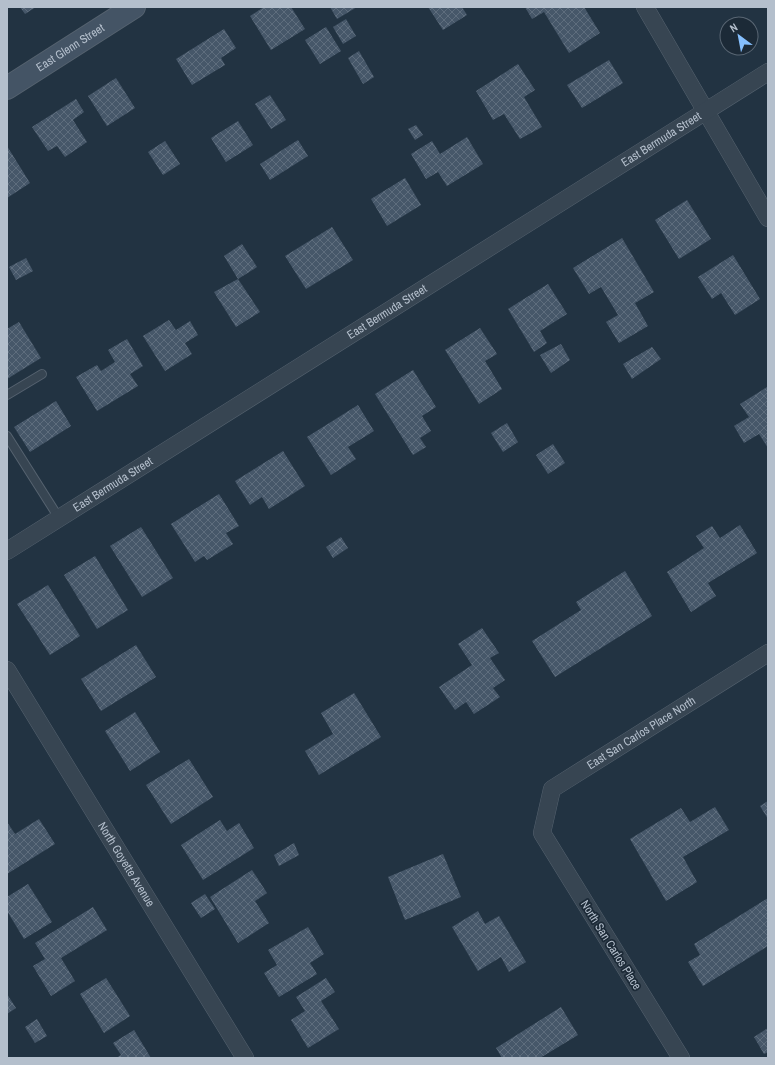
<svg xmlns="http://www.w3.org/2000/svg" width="775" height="1065" font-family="'Archivo Narrow',sans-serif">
  <defs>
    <pattern id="building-cross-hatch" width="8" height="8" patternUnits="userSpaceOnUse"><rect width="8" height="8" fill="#465769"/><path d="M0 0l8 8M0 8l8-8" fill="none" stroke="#5e6d7d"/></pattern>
  </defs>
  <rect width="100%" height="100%" fill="#223342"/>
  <g fill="url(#building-cross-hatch)">
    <path d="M20,7H36L25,14Z"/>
    <path d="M264,7H291L305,29L271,50L250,16Z"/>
    <path d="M330,7H357L337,19Z"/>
    <path d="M428,7H462L467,15L443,30Z"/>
    <path d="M525,7H584L600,33L569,53L544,12L532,19Z"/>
    <path d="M346,19L356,36L343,44L333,27Z"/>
    <path d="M326,27L341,51L320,64L305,40Z"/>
    <path d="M224,29L236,48L221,58L225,65L192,85L176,59Z"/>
    <path d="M359,51L374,77L363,84L348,58Z"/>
    <path d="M609,60L623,83L582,108L567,85Z"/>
    <path d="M518,64L535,90L524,97L542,127L520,139L504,114L493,120L476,91Z"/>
    <path d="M116,78L135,108L107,126L88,96Z"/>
    <path d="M270,95L286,120L271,129L255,104Z"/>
    <path d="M76,99L84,112L73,120L87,142L65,157L57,146L48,151L32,127Z"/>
    <path d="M238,121L253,145L226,162L211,138Z"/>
    <path d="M416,125L423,135L415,140L408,129Z"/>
    <path d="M467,137L483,164L447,186L438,172L426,179L411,154L432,141L440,154Z"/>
    <path d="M298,140L308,156L270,180L260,164Z"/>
    <path d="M165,141L180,164L163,175L148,152Z"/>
    <path d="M7,146L30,183L7,198Z"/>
    <path d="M405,178L421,205L387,226L371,199Z"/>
    <path d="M687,200L711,239L679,259L655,220Z"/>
    <path d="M332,227L353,260L306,289L285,256Z"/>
    <path d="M622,238L654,292L635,303L648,326L619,343L606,322L618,315L601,287L589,294L573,268Z"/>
    <path d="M242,244L257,267L238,279L224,256Z"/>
    <path d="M733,255L760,299L735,315L721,293L712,299L698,277Z"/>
    <path d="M26,258L33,271L16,280L9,267Z"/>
    <path d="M238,279L260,312L236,327L214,292Z"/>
    <path d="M548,284L567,314L540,331L547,343L534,352L508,309Z"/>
    <path d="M169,320L176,330L190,321L198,335L185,343L192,354L165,371L143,336Z"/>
    <path d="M19,322L41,358L7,379V329Z"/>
    <path d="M480,328L497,354L485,361L502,389L479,404L445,350Z"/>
    <path d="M127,339L143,366L130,374L138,386L97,411L76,377L97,365L101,371L115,362L108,350Z"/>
    <path d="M561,344L570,360L551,373L540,355Z"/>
    <path d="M652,347L661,359L632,379L623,364Z"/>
    <path d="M413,370L436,407L422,416L431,431L420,438L426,447L413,455L375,394Z"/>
    <path d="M767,387L768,388V448L759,434L744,443L734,426L749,417L740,404Z"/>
    <path d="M56,401L71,426L30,452L14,427Z"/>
    <path d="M358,405L374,431L348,447L356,459L331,475L307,437Z"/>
    <path d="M507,423L518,442L503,452L491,433Z"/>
    <path d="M553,444L565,463L548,474L536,455Z"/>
    <path d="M283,451L305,486L269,509L262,497L250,505L235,481Z"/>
    <path d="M219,494L239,526L226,533L233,544L207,560L204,556L195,562L171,524Z"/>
    <path d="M740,525L757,553L708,583L716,596L691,612L667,572L704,548L696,536L712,526L720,538Z"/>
    <path d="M141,527L173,578L142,597L110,546Z"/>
    <path d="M341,537L348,548L333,558L326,547Z"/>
    <path d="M95,556L128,610L97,629L64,575Z"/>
    <path d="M625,571L652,616L555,677L532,641L581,610L576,602Z"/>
    <path d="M48,585L80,636L50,655L17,604Z"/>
    <path d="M482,628L499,653L490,658L505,680L493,688L500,697L474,714L466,702L455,710L439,687L472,665L458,644Z"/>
    <path d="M136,645L156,677L101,711L81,679Z"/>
    <path d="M354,693L381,737L319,775L305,751L333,734L321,713Z"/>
    <path d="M135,712L160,752L130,771L105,731Z"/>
    <path d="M189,759L213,797L171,824L146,785Z"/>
    <path d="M768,801V819L760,806Z"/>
    <path d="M715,807L729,830L683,857L697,882L666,901L630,839L681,808L690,822Z"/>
    <path d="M39,819L55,844L7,874V822L15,834Z"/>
    <path d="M220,820L227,831L239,823L254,848L203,880L181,845Z"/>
    <path d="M294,843L299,855L279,866L274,855Z"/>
    <path d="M443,854L461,897L405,920L388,877Z"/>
    <path d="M252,870L267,893L255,901L269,923L238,943L210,897Z"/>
    <path d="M28,884L52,922L24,939L7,911V897Z"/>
    <path d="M205,894L215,909L201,918L191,903Z"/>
    <path d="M768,898V946L703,986L688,962L700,955L694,944Z"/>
    <path d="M93,907L107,930L61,958L75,981L51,996L33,966L45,959L35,943Z"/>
    <path d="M478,911L485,924L499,916L526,962L509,972L501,957L478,971L452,927Z"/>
    <path d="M308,927L324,954L310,963L317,974L279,997L264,973L277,965L268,950Z"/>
    <path d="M106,978L130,1016L104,1033L80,994Z"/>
    <path d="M326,978L335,992L321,1001L339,1029L308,1048L291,1020L305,1011L296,997Z"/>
    <path d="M7,994L16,1008L7,1014Z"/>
    <path d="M561,1007L578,1035L540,1058H502L496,1048Z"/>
    <path d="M37,1019L47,1036L35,1043L25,1027Z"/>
    <path d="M768,1028V1052L764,1054L754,1037Z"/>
    <path d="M134,1030L151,1058H116L121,1055L113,1043Z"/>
  </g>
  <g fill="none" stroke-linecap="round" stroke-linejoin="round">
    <defs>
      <g id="lane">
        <path d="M7,395L42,374"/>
        <path d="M7,436L59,518"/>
      </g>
      <g id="street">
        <path d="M645,7L768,218"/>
        <path id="s1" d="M7,551L768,72"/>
        <path id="s2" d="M7,670L245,1058"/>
        <path id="s3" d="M681,1058L542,833L552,789L768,653"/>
      </g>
      <g id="secondary">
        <path id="s4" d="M7,88L134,7"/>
      </g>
    </defs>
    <use href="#lane" stroke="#55626f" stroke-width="10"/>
    <use href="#street" stroke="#55626f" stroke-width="18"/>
    <use href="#secondary" stroke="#55626f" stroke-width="24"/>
    <use href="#lane" stroke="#374552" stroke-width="8"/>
    <use href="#street" stroke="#374552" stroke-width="17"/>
    <use href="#secondary" stroke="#445465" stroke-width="22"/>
  </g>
  <g text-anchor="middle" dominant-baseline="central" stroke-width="3.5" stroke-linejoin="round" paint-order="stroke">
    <g font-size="12" fill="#b4bfcc" stroke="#1c2a37">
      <text stroke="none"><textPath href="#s4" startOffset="75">East Glenn Street</textPath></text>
      <text stroke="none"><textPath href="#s1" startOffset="773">East Bermuda Street</textPath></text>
      <text stroke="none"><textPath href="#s1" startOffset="449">East Bermuda Street</textPath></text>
      <text stroke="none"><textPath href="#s1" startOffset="125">East Bermuda Street</textPath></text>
      <text stroke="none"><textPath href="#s3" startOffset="415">East San Carlos Place North</textPath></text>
      <text stroke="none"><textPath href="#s2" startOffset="228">North Goyette Avenue</textPath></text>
      <text transform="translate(611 945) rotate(58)">North San Carlos Place</text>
    </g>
  </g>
  <rect width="775" height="1065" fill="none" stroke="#b4bfcc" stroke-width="16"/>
  <g transform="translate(739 36) rotate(328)"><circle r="19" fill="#1c2a37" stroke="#596673"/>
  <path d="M0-3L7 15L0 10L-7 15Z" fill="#86c0ff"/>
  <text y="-6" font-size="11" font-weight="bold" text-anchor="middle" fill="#b4bfcc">N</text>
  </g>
</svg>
